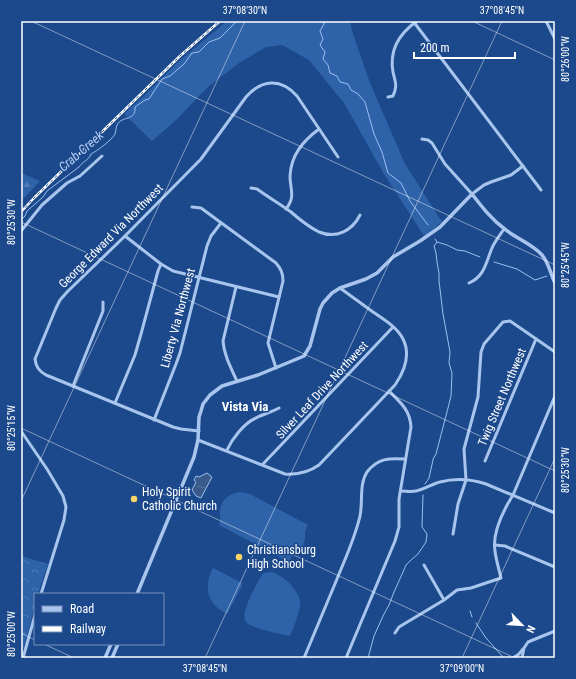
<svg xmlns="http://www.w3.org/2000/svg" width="576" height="679" font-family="'Roboto Condensed',sans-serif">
  <defs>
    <pattern id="forest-firs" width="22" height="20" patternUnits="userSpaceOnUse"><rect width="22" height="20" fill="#2f63a9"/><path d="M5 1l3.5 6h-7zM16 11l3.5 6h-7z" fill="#4e7ab6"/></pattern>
    <pattern id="park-crowns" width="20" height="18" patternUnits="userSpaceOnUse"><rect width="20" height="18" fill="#2f63a9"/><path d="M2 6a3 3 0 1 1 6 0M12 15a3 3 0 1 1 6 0" fill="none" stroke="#4e7ab6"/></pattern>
    <pattern id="water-ripples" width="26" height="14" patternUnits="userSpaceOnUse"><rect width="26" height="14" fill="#3a5a8b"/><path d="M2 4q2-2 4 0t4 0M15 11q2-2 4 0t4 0" fill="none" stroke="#58739c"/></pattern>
  </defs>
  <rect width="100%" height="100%" fill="#1c498c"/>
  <g fill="#2f63a9">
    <path d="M227,21H350L352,31L370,83L405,164L442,222L424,236L384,174L344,103L309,60L282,45L266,47L239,63L208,87L175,121L152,141L124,114L146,94L178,62Z"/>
    <path d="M241,492L250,494L308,525L305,532V539L303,546L300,551L292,556L289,562L219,525C221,520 220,518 220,512C220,500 230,493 241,492Z"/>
    <path d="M213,568L242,583V586L227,614C207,604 203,587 213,568Z"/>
    <path d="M272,572C284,576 302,592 300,606C298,616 294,627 290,636C281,634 252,629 246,622C239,613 258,582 263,573Z"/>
  </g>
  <path fill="url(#forest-firs)" d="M21,173L40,181L21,201Z"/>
  <path fill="url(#park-crowns)" d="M21,556L48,564L38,594H35V606L21,657Z"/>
  <path fill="url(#water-ripples)" stroke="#9bbfef" d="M207,473L212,477L201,498L196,496L192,490L196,482L194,480L196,476L199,477Z"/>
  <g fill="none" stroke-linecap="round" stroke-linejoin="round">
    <g stroke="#9bbfef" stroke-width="1">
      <path d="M323,21L324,24L320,31L323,39L320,45L325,52L323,59L328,65L330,73L337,76L340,82L348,84L351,90L358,94L365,102L374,134L382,152L388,173L401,183L410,201L428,225"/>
      <path d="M21,220L25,216L27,211L43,197L47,191L79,167C82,162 89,160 91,154C97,151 112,140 115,134C116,131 116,127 117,125C122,115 136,122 135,107L145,100L149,99L162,79L170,76L184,64L192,53L199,52L209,42L220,38L237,21"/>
      <path d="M437,242L447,245L457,250L465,251L480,257"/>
      <path d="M494,262L517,269L535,280L547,276"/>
      <path d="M425,484L429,478L433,460V459L436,454L448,408L451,396L452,373L449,363L450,352L443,314L439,281V273L437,262L436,253L434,246L437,242L435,239"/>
      <path d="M470,611L472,617"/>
      <path d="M476,623L486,638L504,658"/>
      <path d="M368,658L374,636L384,614L389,605L394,592L403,572L406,565L411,560L418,554L426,542L427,534L422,527L423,495"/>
    </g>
    <g stroke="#a8c5ed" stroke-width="3">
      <path d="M413,21L541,190"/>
      <path d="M546,21L555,39"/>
      <path d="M388,97L393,96C398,85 395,82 393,72C389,50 400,33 417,21"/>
      <path d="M422,139L428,140L432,143L445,164L472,194L484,185L491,182L511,175L523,166"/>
      <path d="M251,188L257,189C268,197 280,204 291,212C299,219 309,227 319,232C336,239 352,231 360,215"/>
      <path d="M192,207L201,208L276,263C281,269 283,273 283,281L268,343L276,368"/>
      <path d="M286,209C296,196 290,190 290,176C291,155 303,141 319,129"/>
      <path d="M21,231L42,205L67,183L80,176L102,156"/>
      <path d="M125,236L161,264L173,271L279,297"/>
      <path d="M469,283C485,276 486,262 492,248C495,241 500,235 504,229"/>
      <path d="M236,287L223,341C224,355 231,368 237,381"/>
      <path d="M73,386L103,311V302"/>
      <path d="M115,403L135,355L141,334L158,271L161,264"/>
      <path d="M154,420L176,364L180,353L207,246L211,236L221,223"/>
      <path d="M21,431L47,469L63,496L66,507L64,520L41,594"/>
      <path d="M199,431L181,429L173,427L46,375C39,371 36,367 35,359L56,308L60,300L68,291L125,236L201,159L246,97C262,79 281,78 297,96L338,157"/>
      <path d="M198,440L285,474C298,475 309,472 319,465L395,385C404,372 411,355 403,339C397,327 383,319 373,312C362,304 351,296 340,288"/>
      <path d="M227,450C232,439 244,423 256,418C263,414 272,412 279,408"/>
      <path d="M485,461L536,339"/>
      <path d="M263,464L393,327"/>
      <path d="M401,491C406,491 411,492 416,491C425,489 432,484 440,482C455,478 471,479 486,484L555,513"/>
      <path d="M453,534L458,504L466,480L464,449L478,397L481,352L484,344L503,322L510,321L513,323L555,352"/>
      <path d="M495,545L505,546L555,567"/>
      <path d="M424,565L444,600"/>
      <path d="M395,633L399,627L444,600L457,590L471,588L501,578C499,569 496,560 495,551C492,532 503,511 513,495L555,396"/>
      <path d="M23,658L35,615"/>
      <path d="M304,658C315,632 326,605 337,579C345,559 355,538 360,516C363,502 359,484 367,472C378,458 389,458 405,459"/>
      <path d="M346,658L395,541L399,527V499L411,427C410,410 401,403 389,391"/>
      <path d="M513,658L519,654L523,649"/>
      <path d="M522,658L524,648L528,642L555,631"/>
    </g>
    <g stroke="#a8c5ed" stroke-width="3.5">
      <path d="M137,594L194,457L198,440L199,417L201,411L203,404L210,395L222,386L258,375L292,361L304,356L310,346L320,309L323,303L332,293L340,288L366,279L377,273L393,257L420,241L440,227L472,194C482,207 492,220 506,230C517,239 532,244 542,255C549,263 550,273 555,283"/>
      <path d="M105,658L111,644"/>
      <path d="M112,658L118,644"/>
    </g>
    <defs>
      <path id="rail" d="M21,212L34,198L180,56L220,21"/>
    </defs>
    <use href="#rail" stroke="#fff" stroke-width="2.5"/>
    <use href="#rail" stroke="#1c498c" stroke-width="1" stroke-dasharray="3" stroke-linecap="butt"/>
  </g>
  <path fill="none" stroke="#fff" stroke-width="1" stroke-opacity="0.45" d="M31,21L555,265M472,21L555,60M21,222L555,471M21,428L515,658M21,501L245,21M21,633L35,640M44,644L74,658M205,658L502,21M462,658L555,458"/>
  <g fill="#fdd666" stroke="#1c498c" stroke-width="1.5">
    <circle cx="134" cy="499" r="4"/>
    <circle cx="239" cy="557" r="4"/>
  </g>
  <g text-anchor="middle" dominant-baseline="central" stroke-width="3" stroke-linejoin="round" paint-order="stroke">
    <g font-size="12" fill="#fff" stroke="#1c498c">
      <text transform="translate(111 236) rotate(-45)">George Edward Via Northwest</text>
      <text transform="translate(178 318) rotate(-75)">Liberty Via Northwest</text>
      <text transform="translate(322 390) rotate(-47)">Silver Leaf Drive Northwest</text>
      <text transform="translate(502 397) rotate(-67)">Twig Street Northwest</text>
    </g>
    <g font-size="12" fill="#fff" stroke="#1c498c" text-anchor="start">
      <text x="142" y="492">Holy Spirit<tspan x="142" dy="14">Catholic Church</tspan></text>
      <text x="247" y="550">Christiansburg<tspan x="247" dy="14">High School</tspan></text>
    </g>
    <g font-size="13" font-style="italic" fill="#b4cff4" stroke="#1c498c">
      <text transform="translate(81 151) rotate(-41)">Crab Creek</text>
    </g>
    <g font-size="13" font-weight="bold" fill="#fff" stroke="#1c498c">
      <text x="245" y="406">Vista Via</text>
    </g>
  </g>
  <rect width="576" height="679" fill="none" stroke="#1c498c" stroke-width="44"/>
  <rect x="34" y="593" width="130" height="52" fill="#1c498c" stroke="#7792ba"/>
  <rect x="42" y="606" width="20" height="6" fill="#a8c5ed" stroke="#7792ba"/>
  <text x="70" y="613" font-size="12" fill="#ffffff">Road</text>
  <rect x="42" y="626" width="20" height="6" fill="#ffffff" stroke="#7792ba"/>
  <text x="70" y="633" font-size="12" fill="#ffffff">Railway</text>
  <g transform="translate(522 625) rotate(115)" stroke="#1c498c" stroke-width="3" paint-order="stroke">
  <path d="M0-3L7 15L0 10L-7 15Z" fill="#ffffff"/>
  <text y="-6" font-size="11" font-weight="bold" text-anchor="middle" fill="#ffffff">N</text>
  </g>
  <path d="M414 52v6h101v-6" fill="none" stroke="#ffffff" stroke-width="2"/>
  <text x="420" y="52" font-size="12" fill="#ffffff" stroke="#1c498c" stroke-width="3" paint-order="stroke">200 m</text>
  <rect x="22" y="22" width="532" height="635" fill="none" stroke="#fff" stroke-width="1.5"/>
  <g font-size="10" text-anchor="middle" fill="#fff">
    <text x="245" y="14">37°08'30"N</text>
    <text x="502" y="14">37°08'45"N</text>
    <text transform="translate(565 59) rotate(-90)" y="4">80°26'00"W</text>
    <text transform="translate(11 222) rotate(-90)" y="4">80°25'30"W</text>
    <text transform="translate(565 265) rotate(-90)" y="4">80°25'45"W</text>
    <text transform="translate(11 428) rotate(-90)" y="4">80°25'15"W</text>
    <text transform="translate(565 470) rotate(-90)" y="4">80°25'30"W</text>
    <text transform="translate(11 634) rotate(-90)" y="4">80°25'00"W</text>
    <text x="205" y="672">37°08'45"N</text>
    <text x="462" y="672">37°09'00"N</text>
  </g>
</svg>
